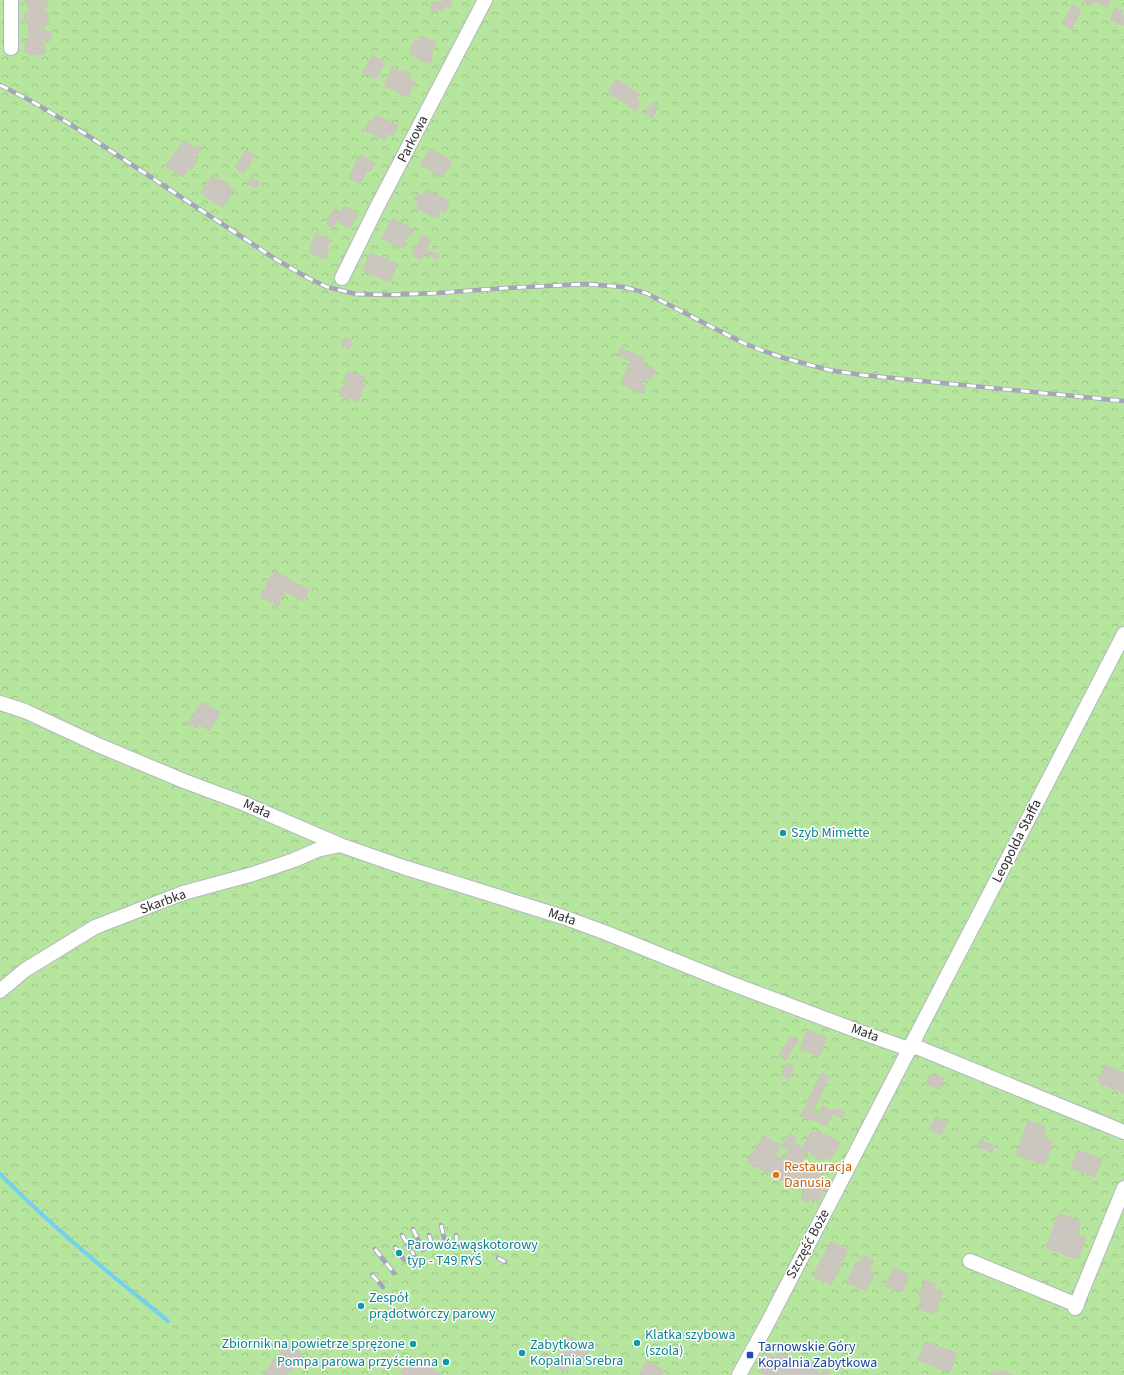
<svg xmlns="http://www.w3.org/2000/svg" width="1124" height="1375" font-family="'Source Sans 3',sans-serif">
  <defs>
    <pattern id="park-crowns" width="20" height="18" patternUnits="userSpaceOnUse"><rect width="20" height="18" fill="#b6e59e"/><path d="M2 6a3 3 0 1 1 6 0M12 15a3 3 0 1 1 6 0" fill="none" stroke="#9dc588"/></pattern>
  </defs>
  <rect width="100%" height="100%" fill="#efe9e1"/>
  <rect fill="url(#park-crowns)" x="0" y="0" width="1124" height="1375"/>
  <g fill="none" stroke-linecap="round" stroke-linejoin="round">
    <path stroke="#75cff0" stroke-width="4" d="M0,1174C52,1227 110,1274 168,1321"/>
  </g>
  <g fill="#cbc7bf" stroke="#cbc5ba">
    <path d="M24,0H47L48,7H44V13H48L28,14V3L24,4Z"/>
    <rect x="443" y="0" width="8" height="7"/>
    <path d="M1085,0H1110L1107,7L1092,1L1090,6L1084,3Z"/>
    <rect x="431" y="2" width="12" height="8"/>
    <path d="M1072,5L1081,9L1072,29L1063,25Z"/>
    <path d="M1115,8L1123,11L1118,23L1110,19Z"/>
    <path d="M48,13V25H44V31L48,32H28L29,22H25L24,14Z"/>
    <path d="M1122,15L1124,16V25L1118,23Z"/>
    <path d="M28,32H51V40H44L45,54L30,55L29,53H25V41L26,43H29Z"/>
    <path d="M421,36L436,43L430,55L433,56L430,64L423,60L420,61L416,57L409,53L415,40L418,41Z"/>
    <path d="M372,56L385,62L376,79L363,73Z"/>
    <path d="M392,68L401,72L402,70L410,74L408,78L415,81L408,97L384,86Z"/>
    <path d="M616,79L639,94L636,100L641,103L636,111L608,92Z"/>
    <path d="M652,103L658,107L652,118L645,114Z"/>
    <path d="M376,115L398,126L393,135L388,133L385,140L364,130L370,120L372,121Z"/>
    <path d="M184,140L196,148L198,146L202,148L194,160L197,162L191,170L188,168L183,177L166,166Z"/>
    <path d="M430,149L448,158L447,160L451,162L443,177L420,165Z"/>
    <path d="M246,150L255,156L244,173L235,167Z"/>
    <path d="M360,155L375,163L370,172L367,171L360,184L349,178Z"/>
    <path d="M212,176L217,179L221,181L222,180L227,183L226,184L234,190L223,207L215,202L214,203L201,192Z"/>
    <path d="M250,178L259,183L257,188L248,184Z"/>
    <path d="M426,189L450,202L445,212L441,210L436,218L416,208L419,202L413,199L417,193L422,196Z"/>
    <path d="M344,206L358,214L350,228L336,221Z"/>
    <path d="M333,210L340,213L332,228L326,224Z"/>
    <path d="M392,218L410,228V229L414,231L411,237L407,234L403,241L408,244L405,248L401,246L400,248L382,238Z"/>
    <path d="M316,233L333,241L332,242L330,241L327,248L329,249L324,259L309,252Z"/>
    <path d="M423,235L431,240L420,260L412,255Z"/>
    <path d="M426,250L439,255L437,259L423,253Z"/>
    <path d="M370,253L397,264L390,282L363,271Z"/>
    <path d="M346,337L353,343L348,349L341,343Z"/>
    <path d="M621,348L645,358L643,364L655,369L651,380L645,378L641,385L646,387L644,393L621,384L630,361L618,355Z"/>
    <path d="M347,371L365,377L363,384H365L358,402L339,395L341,388H343L347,378H345Z"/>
    <path d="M274,571L309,590L303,601L285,591L278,606L260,596L264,588L265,589L267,586L266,585Z"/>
    <path d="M202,702L220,712L210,731L199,724L197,728L188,723Z"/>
    <path d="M807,1030L826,1037L819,1056L800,1049Z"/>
    <path d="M791,1036L798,1040L786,1060L779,1056Z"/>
    <path d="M787,1063L794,1066L789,1079L781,1076Z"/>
    <path d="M1105,1065L1124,1073V1093L1116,1089L1115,1090L1110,1088V1087L1098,1082Z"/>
    <path d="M822,1073L830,1077L813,1110L805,1105Z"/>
    <path d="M930,1074L944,1078L940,1089L926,1084Z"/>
    <path d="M822,1106L834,1112L830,1119L819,1112Z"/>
    <path d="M805,1107L829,1120L827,1126L815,1120L814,1121L800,1116Z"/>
    <path d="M836,1108L845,1113L842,1118L833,1113Z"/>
    <path d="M936,1117L947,1123L941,1135L929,1129Z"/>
    <path d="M1028,1121L1046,1127L1043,1137L1053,1141L1045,1165L1016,1155Z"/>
    <path d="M818,1131L822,1133L812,1153L802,1148L810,1133Z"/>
    <path d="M822,1133L840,1142L830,1160L825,1157L823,1161L811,1155Z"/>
    <path d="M789,1134L797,1138L794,1143L808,1151L801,1163L793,1159L795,1154L782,1147Z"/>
    <path d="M763,1136L781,1145L775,1155L784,1160L789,1150L795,1154L793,1159L822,1175L820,1179L828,1183L818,1202L810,1198L807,1203L801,1199L805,1192L749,1163L748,1158L750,1154L754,1152Z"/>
    <path d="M980,1140L995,1146L992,1152L977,1146Z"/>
    <path d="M1078,1150L1102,1159L1095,1177L1071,1168Z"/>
    <path d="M1059,1213L1081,1222L1077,1234L1086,1237L1078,1259L1046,1248Z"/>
    <path d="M831,1241L848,1250L831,1285L813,1276Z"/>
    <path d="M863,1255L874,1261L869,1271L875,1274L866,1291L847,1282L856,1262L859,1263Z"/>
    <path d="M893,1268L909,1274L902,1292L885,1286Z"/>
    <path d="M925,1280L936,1284L934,1289L943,1292L934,1314L917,1308L922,1297L919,1295Z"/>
    <path d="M571,1337L591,1348L581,1367L572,1362L570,1365L559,1359Z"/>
    <path d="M925,1342L957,1353L950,1372L918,1360Z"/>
    <path d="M289,1343L304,1356L297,1366L296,1365L287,1375H263L271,1365L270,1364L275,1358L276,1359Z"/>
    <path d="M778,1352L785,1355L777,1375H766L759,1372L767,1353L776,1357Z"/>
    <path d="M545,1354L568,1366L565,1372L542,1360Z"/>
    <path d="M785,1355L790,1357L789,1361L795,1364L791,1375H777Z"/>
    <path d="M410,1357L441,1374V1375H405L401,1373Z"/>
    <path d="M647,1361L664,1370L661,1375H639Z"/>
    <path d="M805,1362L809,1364L804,1375H791L795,1364L803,1367Z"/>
    <path d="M809,1364L818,1367L816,1372L820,1374L819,1375H804Z"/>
    <path d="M824,1369L830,1372L829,1375H819L820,1374L821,1375Z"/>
    <path d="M991,1371L997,1373L1003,1371L1013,1375H990Z"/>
  </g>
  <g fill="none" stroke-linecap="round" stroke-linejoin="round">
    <defs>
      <g id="minor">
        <path d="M11,0V48"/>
        <path d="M342,278L377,207L485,0"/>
        <path d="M0,703L25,711L98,745L184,781L243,803L340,845L403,867L563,917L604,932L730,983L855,1030L903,1047L919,1048L1124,1132"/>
        <path d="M0,991L25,970L95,927L183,893L253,874L294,860L317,850L340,845"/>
        <path d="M970,1261L1077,1305"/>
        <path d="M1075,1308L1124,1188"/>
        <path d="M739,1375L766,1326L1124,634"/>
      </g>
    </defs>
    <use href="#minor" stroke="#b4b7c1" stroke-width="16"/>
    <use href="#minor" stroke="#fff" stroke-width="14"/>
    <defs>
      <g id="rail">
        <path d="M0,85L33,102L70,124L277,260L308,278L327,287L356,294L387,295L438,293L506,288L585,284L624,287L646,293L741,342L761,350L784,358L829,370L862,375L1124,401"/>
        <path d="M441,1225L446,1245"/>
        <path d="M413,1229L423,1250"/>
        <path d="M402,1235L414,1255"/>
        <path d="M429,1235L432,1245"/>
        <path d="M456,1235L458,1247"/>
        <path d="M395,1247L404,1260"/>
        <path d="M375,1249L394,1273"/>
        <path d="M498,1258L505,1262"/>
        <path d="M372,1275L383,1287"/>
      </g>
    </defs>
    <use href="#rail" stroke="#a3a6b8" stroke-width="4.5"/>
    <use href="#rail" stroke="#fff" stroke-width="3" stroke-dasharray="9" stroke-linecap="butt"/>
  </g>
  <g fill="#0f9aa8" stroke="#fff" stroke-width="1.5">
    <circle cx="783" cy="833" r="4"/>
    <circle cx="399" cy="1253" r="4"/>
    <circle cx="361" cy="1306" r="4"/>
    <circle cx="637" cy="1343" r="4"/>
    <circle cx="413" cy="1344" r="4"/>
    <circle cx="522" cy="1353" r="4"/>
    <circle cx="446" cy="1362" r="4"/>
  </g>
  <circle fill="#e8710a" stroke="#fff" stroke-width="1.5" cx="776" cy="1175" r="4"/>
  <rect fill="#1a4fb4" stroke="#fff" stroke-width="1.5" x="746" y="1351" width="8" height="8" rx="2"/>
  <g text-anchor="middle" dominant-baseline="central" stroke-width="3" stroke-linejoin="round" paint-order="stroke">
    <g font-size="14" fill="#2e2e2e" stroke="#fff">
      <text transform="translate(413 139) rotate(-63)">Parkowa</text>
      <text transform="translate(257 809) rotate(24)">Mała</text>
      <text transform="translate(1017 841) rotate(-63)">Leopolda Staffa</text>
      <text transform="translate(163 902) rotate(-20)">Skarbka</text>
      <text transform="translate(562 917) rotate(19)">Mała</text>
      <text transform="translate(865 1033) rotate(20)">Mała</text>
      <text transform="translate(808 1244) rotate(-62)">Szczęść Boże</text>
    </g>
    <g font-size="14" fill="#0d838f" stroke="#fff" text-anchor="start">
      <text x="791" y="833">Szyb Mimette</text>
      <text x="407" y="1245">Parowóz wąskotorowy<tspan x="407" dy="16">typ - T49 RYŚ</tspan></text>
      <text x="369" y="1298">Zespół<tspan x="369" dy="16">prądotwórczy parowy</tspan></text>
      <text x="645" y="1335">Klatka szybowa<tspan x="645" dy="16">(szola)</tspan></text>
      <text x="405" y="1344" text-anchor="end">Zbiornik na powietrze sprężone</text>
      <text x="530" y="1345">Zabytkowa<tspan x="530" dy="16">Kopalnia Srebra</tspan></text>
      <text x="438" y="1362" text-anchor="end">Pompa parowa przyścienna</text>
    </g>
    <g font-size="14" fill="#c56008" stroke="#fff" text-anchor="start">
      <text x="784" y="1167">Restauracja<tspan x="784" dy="16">Danusia</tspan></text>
    </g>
    <g font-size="14" fill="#164399" stroke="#fff" text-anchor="start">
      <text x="758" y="1347">Tarnowskie Góry<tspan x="758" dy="16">Kopalnia Zabytkowa</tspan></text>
    </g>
  </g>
</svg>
